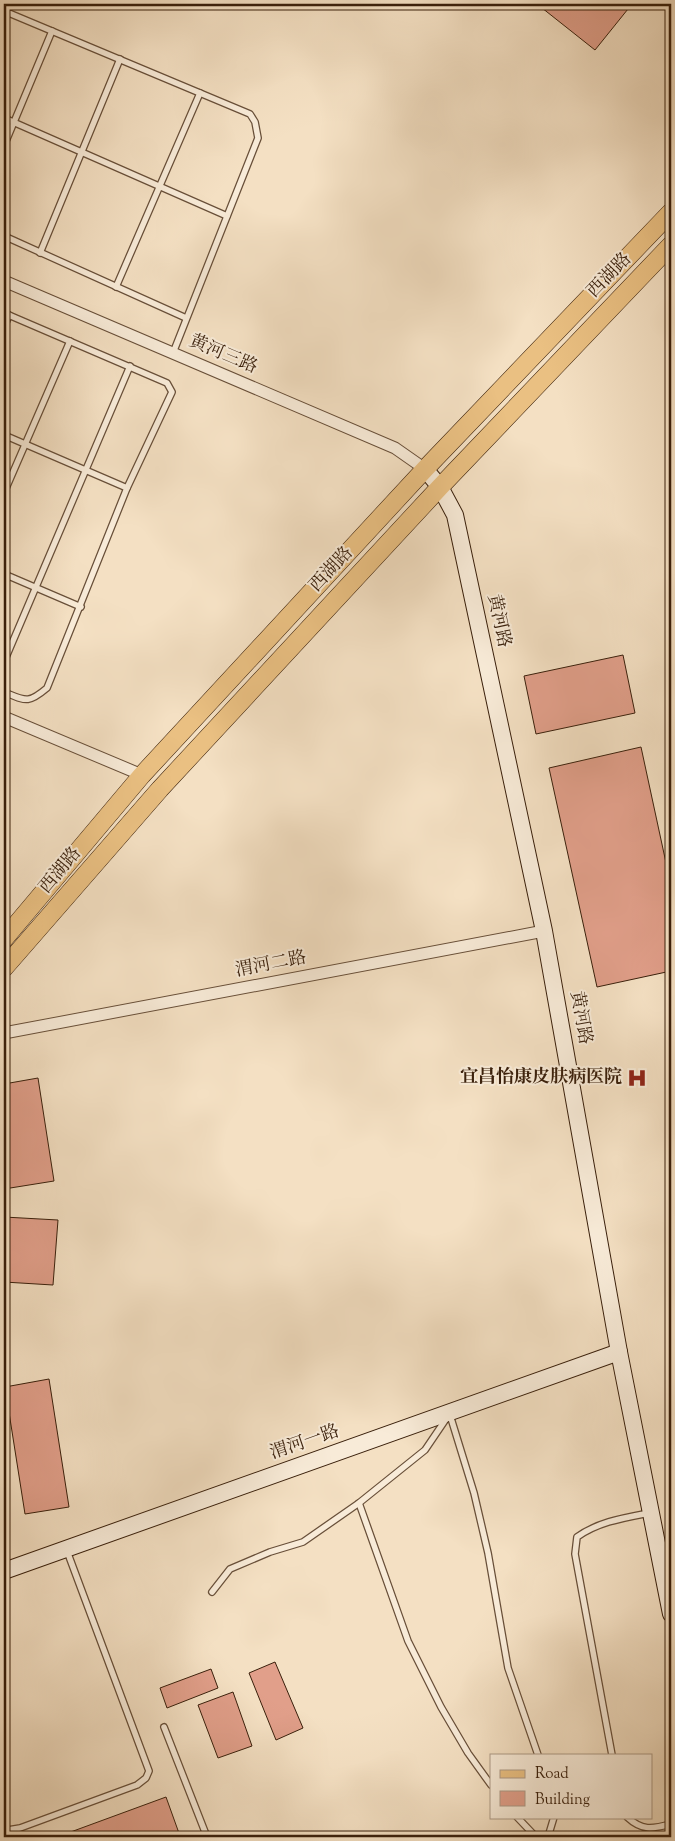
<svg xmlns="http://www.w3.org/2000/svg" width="675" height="1841" font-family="'Sorts Mill Goudy','Noto Serif SC',serif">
  <rect width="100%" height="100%" fill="#f4e0c3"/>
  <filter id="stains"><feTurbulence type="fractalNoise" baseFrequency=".004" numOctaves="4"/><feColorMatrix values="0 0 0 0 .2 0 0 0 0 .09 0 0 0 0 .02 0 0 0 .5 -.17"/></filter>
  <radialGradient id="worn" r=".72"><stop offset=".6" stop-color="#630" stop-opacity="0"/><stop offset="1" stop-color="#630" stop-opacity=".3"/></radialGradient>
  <g fill="#e19f8a" stroke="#391f0b">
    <path d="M537,4H632L595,50Z"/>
    <path d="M623,655L635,713L536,734L524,676Z"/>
    <path d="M641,747L671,886V971L597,987L549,768Z"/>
    <path d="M38,1078L54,1181L4,1189V1084Z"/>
    <path d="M4,1217L58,1220L53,1285L4,1282Z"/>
    <path d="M49,1379L69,1507L25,1514L5,1387Z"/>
    <path d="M275,1662L303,1728L276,1740L249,1673Z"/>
    <path d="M211,1669L218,1688L167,1708L160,1688Z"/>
    <path d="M233,1692L252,1746L218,1758L198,1705Z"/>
    <path d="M166,1797L180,1836L175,1837H57Z"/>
  </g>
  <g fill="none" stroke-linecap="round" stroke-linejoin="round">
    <defs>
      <g id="lane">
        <path d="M4,11L250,114L255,122L258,138L173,353"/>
        <path d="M4,118L227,216"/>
        <path d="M4,146L52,31"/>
        <path d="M4,236L186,318"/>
        <path d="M40,253L120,59"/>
        <path d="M116,287L200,93"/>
        <path d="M4,313L167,383L172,392L127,488L47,688C28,704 26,701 4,692"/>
        <path d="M4,328L9,315"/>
        <path d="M4,435L127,488"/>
        <path d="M4,493L70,341"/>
        <path d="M4,574L81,607"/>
        <path d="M4,662L130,366"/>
        <path d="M450,1415L474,1493L488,1553L508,1668L538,1755"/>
        <path d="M359,1503L408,1641L441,1707L468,1753L491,1785"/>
        <path d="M212,1592L230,1569L270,1552L303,1542L359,1503L425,1450L446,1419"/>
        <path d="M164,1727L207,1837"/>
        <path d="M612,1755L575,1554L577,1537C598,1522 623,1518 649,1513"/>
        <path d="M517,1817L536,1837"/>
        <path d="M627,1817C642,1831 652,1829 671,1824"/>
        <path d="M4,1828L8,1830L20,1828L137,1785L146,1778L149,1771L67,1551"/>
        <path d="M548,1837L554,1817"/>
      </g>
      <g id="street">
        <path d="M4,281L395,448L425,469"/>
        <path d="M4,717L142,775"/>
        <path d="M4,1033L544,931"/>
      </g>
      <g id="secondary">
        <path d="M425,469L440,487L455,515L544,931L619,1352L671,1614"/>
        <path d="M4,1571L619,1352"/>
      </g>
      <g id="primary">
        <path d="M4,939L142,775L425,469L671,212"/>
        <path d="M4,968L160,789L440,487L671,245"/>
      </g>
    </defs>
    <use href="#lane" stroke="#684f39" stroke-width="8"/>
    <use href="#street" stroke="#684f39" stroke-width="13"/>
    <use href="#secondary" stroke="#391f0b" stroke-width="18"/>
    <use href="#primary" stroke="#391f0b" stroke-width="19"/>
    <use href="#lane" stroke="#f8ebd8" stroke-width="5.5"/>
    <use href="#street" stroke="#f8ebd8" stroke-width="11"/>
    <use href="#secondary" stroke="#f8ebd8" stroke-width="16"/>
    <use href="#primary" stroke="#eac082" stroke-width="18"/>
  </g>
  <defs>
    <symbol id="hospital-bare" viewBox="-9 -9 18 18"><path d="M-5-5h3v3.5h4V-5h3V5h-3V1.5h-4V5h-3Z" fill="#8f2418" stroke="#f8ebd8" stroke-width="2.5" paint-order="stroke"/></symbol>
  </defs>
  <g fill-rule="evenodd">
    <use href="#hospital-bare" x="623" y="1064" width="28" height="28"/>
  </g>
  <g text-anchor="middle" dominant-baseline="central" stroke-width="4" stroke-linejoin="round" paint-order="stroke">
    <g font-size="18" fill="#391f0b" stroke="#f8ebd8">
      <text transform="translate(610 276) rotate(-46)">西湖路</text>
      <text transform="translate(223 355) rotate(23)">黄河三路</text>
      <text transform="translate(332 570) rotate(-47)">西湖路</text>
      <text transform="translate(498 621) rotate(78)">黄河路</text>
      <text transform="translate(61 871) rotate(-50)">西湖路</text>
      <text transform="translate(271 965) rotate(-11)">渭河二路</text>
      <text transform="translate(580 1018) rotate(80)">黄河路</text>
      <text transform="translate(305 1443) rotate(-19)">渭河一路</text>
    </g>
    <g font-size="18" font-weight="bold" fill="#391f0b" stroke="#f8ebd8" text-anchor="end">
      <text x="622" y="1078">宜昌怡康皮肤病医院</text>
    </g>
  </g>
  <rect width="675" height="1841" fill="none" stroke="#f4e0c3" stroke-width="20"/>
  <rect x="5" y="5" width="665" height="1831" fill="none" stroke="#391f0b" stroke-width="2.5"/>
  <rect x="10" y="10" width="655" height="1821" fill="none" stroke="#391f0b"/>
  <rect x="490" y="1754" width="162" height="65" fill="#f8ebd8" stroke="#ac9986"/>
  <rect x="500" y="1770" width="25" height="8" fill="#eac082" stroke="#ac9986"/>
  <text x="535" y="1778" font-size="15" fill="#391f0b">Road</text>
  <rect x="500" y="1791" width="25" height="15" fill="#e19f8a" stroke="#ac9986"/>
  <text x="535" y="1804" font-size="15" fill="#391f0b">Building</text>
  <rect width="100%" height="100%" filter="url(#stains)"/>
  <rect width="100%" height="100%" fill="url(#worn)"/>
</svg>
